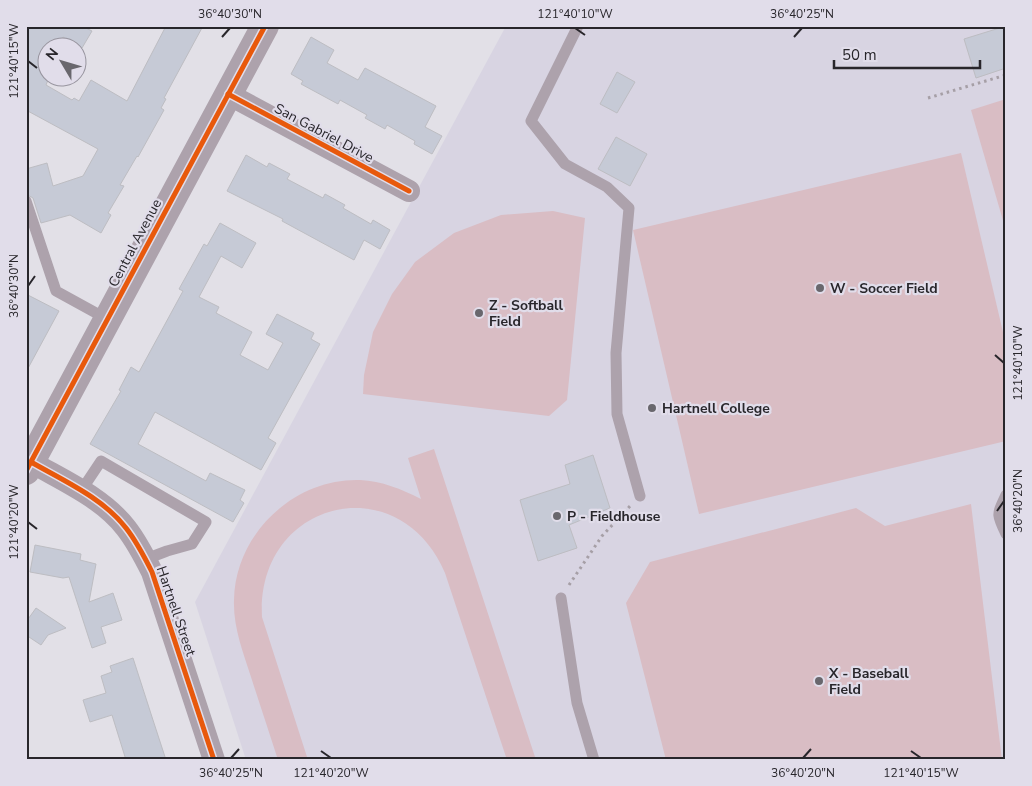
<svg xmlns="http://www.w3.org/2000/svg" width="1032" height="786" font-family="'Nunito Sans',sans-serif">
  <rect width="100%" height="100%" fill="#e2e0e7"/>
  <path fill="#d8d4e2" d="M506,26H1006V760H246L195,602Z"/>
  <g fill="#d9bdc4">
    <path d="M1006,99V231L971,110Z"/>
    <path d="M961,153L1006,345V441L699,514L633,230Z"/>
    <path d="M553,211L585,218L567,400L549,416L363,394L364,375L373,332L392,294L415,262L454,233L501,215Z"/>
    <path d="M434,449L536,760H507L445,573C399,465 256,500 262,617L308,760H278C269,732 260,705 251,677C243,652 233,627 234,600C235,534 294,478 360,480C382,481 401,489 421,499L408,458Z"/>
    <path d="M971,504L1002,760H666L626,603L650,562L856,508L885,526Z"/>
  </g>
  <g fill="#c6cad6" stroke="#bdbdc2">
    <path d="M29,26H82L92,31L82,48L63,37L59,48H48V80L46,85L72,100L74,98L79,101L91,80L127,101L166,26H203L164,98L166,99L161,108L164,110L138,157L137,156L120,185L124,186L108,213L111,215L101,233L70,215L41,223L33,198L26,194V169L47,163L53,186L83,176L98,149L26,110V35Z"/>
    <path d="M1006,26V68L976,78L964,39Z"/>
    <path d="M311,37L334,50L327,63L358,80L365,68L436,106L425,127L442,136L432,154L414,144L415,141L387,125L385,129L365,118L367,115L340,100L338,104L301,84L303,81L291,74Z"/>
    <path d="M617,72L635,82L617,113L600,104Z"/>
    <path d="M616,137L647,154L630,186L598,169Z"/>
    <path d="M246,155L267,167L269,163L290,174L287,179L323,198L325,194L345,205L343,208L371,224L373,220L390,230L380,249L364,240L354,260L282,221L283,219L227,191Z"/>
    <path d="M220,223L256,243L242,268L221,256L199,297L219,307L216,313L252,332L240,355L268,370L283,343L266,334L277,314L314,333L311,339L320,344L268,438L276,443L261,470L155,412L138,444L206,481L210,473L245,490L240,500L244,503L233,522L90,444L121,391L119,390L131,367L139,372L183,291L179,289L204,244L207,246Z"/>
    <path d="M26,294L59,311L26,372Z"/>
    <path d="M593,455L610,508L569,525L577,548L538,561L520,500L570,484L565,465Z"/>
    <path d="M35,545L81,554L80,560L96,564L89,602L113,593L122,620L101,627L106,643L92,648L69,577L63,578L30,572Z"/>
    <path d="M36,608L66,628L48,635L41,645L26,635V622Z"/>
    <path d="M133,658L152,717L166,760H126L112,715L90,722L83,700L106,693L101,676L112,672L110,666Z"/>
  </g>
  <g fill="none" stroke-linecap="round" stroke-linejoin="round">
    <g stroke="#a69fa6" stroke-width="3" stroke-dasharray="2.5 4" stroke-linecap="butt">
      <path d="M928,98L1006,75"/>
      <path d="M569,585L602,536L631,505"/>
    </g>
    <g stroke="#ada2ac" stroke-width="11">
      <path d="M578,26L531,121L565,164L607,187L629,208L616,353L617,414L640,496"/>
      <path d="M26,201L56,291L107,319"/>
      <path d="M81,491L101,461L206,522L192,544L167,551L146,559"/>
      <path d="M1006,495C997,515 996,513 1006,534"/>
      <path d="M561,598L577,703L594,760"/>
    </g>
    <g stroke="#ada2ac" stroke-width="22">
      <path d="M228,94L409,191"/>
      <path d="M31,462C64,481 103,498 126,528C137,542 144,556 152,572L214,760"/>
    </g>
    <path stroke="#ada2ac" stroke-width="28" d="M26,471L265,26"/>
    <defs>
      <g id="cycleway">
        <path d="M228,94L409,191"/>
        <path d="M31,462C64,481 103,498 126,528C137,542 144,556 152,572L214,760"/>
        <path d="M26,471L265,26"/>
      </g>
    </defs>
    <use href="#cycleway" stroke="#e1ddea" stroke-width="8"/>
    <use href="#cycleway" stroke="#e8590c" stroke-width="5"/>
  </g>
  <path fill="none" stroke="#28262b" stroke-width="2" d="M575,28L585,35M222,37L230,28M794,37L802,28M28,61L37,68M28,286L35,276M995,355L1004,363M997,511L1004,501M28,522L37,529M321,751L331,758M911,751L921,758M231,758L239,749M803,758L811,749"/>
  <g fill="#69676d" stroke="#e1ddea" stroke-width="2">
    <circle cx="820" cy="288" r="5"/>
    <circle cx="479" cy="313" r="5"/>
    <circle cx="652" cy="408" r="5"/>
    <circle cx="557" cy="516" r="5"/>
    <circle cx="819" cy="681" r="5"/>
  </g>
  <g text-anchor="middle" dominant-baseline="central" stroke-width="4.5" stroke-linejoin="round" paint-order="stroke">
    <g font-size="14" fill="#28262b" stroke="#e1ddea">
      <text transform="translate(324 133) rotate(28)">San Gabriel Drive</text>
      <text transform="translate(135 243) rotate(-62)">Central Avenue</text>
      <text transform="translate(176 611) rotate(71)">Hartnell Street</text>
    </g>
    <g font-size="14" font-weight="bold" fill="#28262b" stroke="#e1ddea" text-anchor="start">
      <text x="830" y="288">W - Soccer Field</text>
      <text x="489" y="305">Z - Softball<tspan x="489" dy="16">Field</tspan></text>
      <text x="662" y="408">Hartnell College</text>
      <text x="567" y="516">P - Fieldhouse</text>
      <text x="829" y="673">X - Baseball<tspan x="829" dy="16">Field</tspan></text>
    </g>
  </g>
  <rect width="1032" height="786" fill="none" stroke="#e1ddea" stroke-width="55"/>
  <g transform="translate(62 62) rotate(308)"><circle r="24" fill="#e1ddea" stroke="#97949e"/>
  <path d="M0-4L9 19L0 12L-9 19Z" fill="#69676d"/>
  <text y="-8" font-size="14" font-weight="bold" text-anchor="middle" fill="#28262b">N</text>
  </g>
  <path d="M834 60v8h146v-8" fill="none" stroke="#28262b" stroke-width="2.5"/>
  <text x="842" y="60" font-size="15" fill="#28262b" stroke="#e1ddea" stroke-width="4" paint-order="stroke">50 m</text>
  <rect x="28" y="28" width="976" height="730" fill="none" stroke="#28262b" stroke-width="2"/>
  <g font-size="12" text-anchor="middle" fill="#28262b">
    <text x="230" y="18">36°40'30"N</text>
    <text x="575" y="18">121°40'10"W</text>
    <text x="802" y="18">36°40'25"N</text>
    <text transform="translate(14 61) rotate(-90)" y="4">121°40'15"W</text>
    <text transform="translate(14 286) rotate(-90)" y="4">36°40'30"N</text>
    <text transform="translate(1018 363) rotate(-90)" y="4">121°40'10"W</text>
    <text transform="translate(1018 501) rotate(-90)" y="4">36°40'20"N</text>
    <text transform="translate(14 522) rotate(-90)" y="4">121°40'20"W</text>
    <text x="231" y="777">36°40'25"N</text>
    <text x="331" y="777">121°40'20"W</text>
    <text x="803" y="777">36°40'20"N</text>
    <text x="921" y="777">121°40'15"W</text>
  </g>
</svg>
